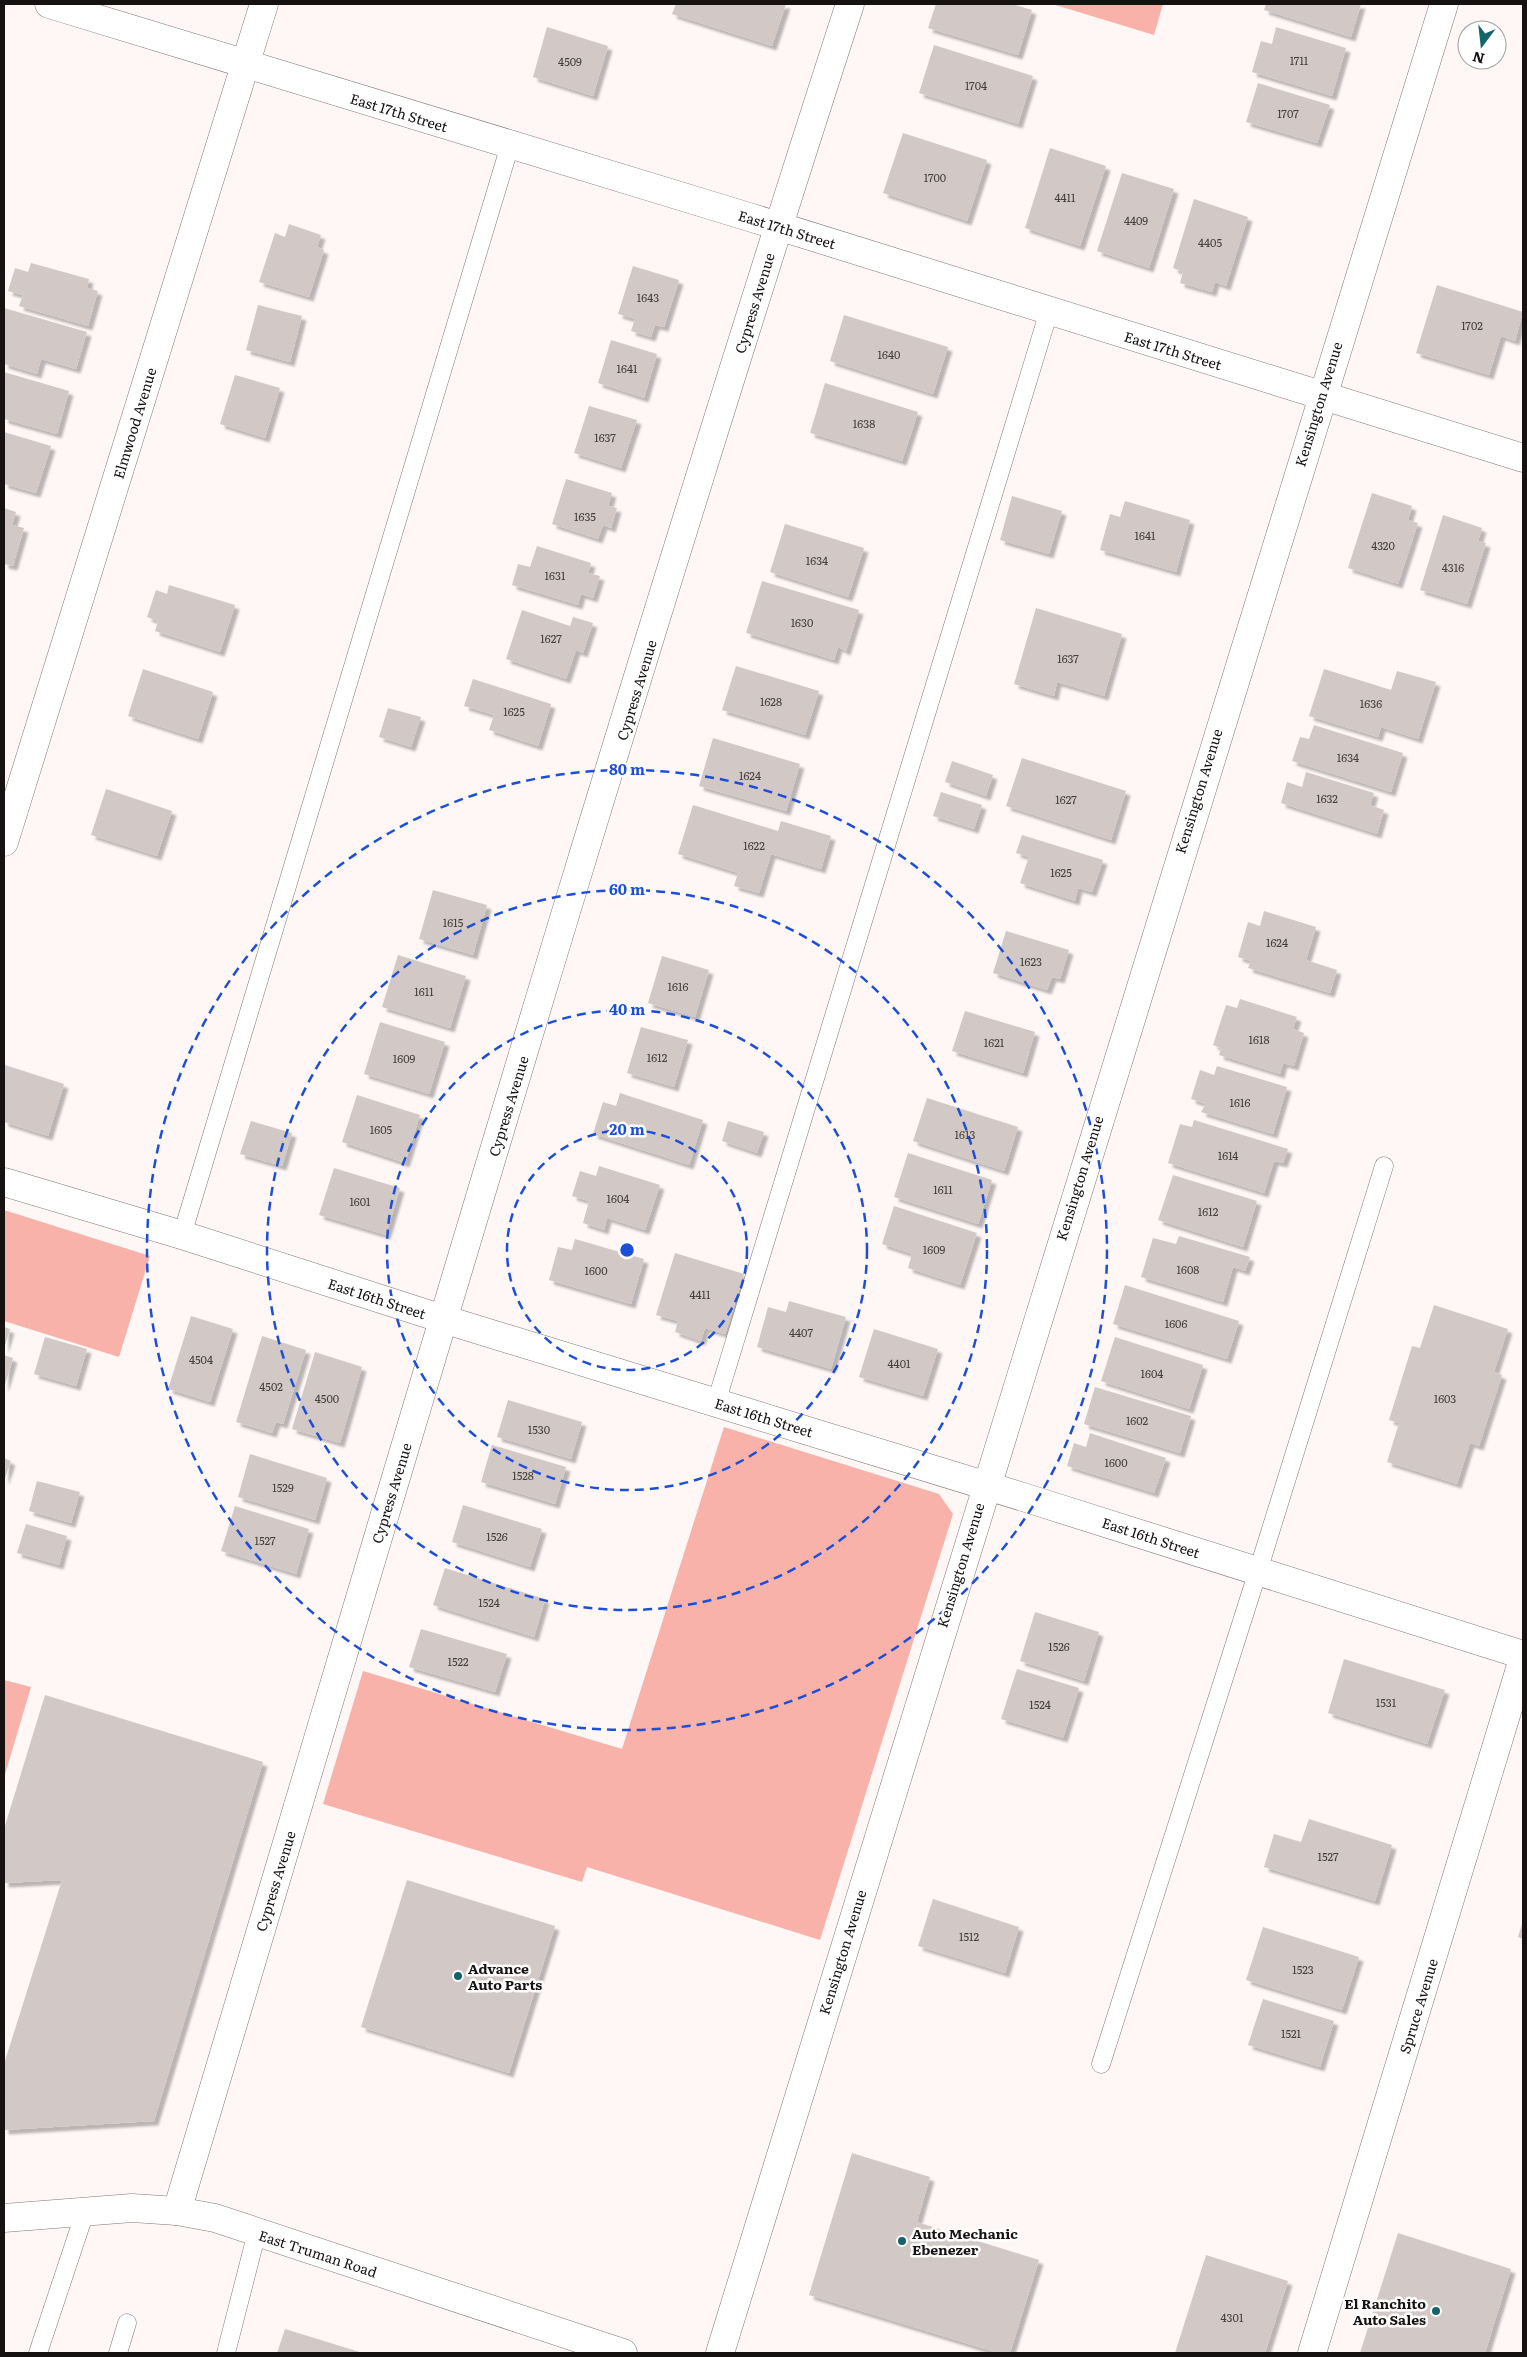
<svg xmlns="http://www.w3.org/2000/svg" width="1527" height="2357" font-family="Literata,serif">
  <defs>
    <filter id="shadow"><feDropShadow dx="4.5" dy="4.5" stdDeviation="1" flood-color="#0004"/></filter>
  </defs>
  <rect width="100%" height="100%" fill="#fef7f6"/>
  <g fill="#f9b2a9">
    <path d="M1052,4H1163L1154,35Z"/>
    <path d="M4,1210L150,1256L119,1357L4,1321Z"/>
    <path d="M724,1427L939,1494L953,1514L820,1940L587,1867L582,1882L323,1804L363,1671L622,1749Z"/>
    <path d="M4,1680L31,1687L4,1778Z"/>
  </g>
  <g fill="#d2c8c6" filter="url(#shadow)">
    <path d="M676,4H786L772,46L672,14Z"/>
    <path d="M936,4H1012L1032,10L1018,55L928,28Z"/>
    <path d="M1266,4H1361L1351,37L1264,10Z"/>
    <path d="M547,27L608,46L593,96L533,77Z"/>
    <path d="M1276,27L1346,48L1332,96L1252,72L1261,41L1272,44Z"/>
    <path d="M934,45L1033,76L1018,124L919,93Z"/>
    <path d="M1258,83L1330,105L1317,143L1246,122Z"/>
    <path d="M903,133L987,160L967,221L883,193Z"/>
    <path d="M1050,148L1106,166L1080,246L1025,228Z"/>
    <path d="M1122,173L1174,189L1149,268L1097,251Z"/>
    <path d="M1194,199L1248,217L1226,286L1215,282L1212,292L1180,283L1183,272L1173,268Z"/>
    <path d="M289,224L321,235L317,247L324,250L309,297L259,282L275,233L285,237Z"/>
    <path d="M31,263L89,279L87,288L98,291L88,326L19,306L23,295L8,291L15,268L28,272Z"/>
    <path d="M633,266L679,280L664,327L655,325L651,337L631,331L635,319L618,314Z"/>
    <path d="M1437,285L1523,312L1515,341L1501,336L1489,375L1416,353Z"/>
    <path d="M258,305L302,316L290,362L246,350Z"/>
    <path d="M4,308L87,332L76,369L41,359L37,374L4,364Z"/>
    <path d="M844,315L948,347L933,394L830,361Z"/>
    <path d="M611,340L657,354L644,398L598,383Z"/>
    <path d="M4,372L69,391L57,434L4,419Z"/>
    <path d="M235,375L280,388L265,438L220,424Z"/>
    <path d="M825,383L918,412L902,461L810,433Z"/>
    <path d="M589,406L637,420L621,468L574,453Z"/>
    <path d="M4,432L51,446L36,493L4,484Z"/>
    <path d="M566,479L612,493L608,506L617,508L611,528L603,525L598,539L552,524Z"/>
    <path d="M1372,493L1412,506L1408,520L1418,523L1398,584L1348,568Z"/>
    <path d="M1012,496L1062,511L1049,554L1000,540Z"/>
    <path d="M1125,501L1190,520L1176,572L1100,550L1110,514L1120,517Z"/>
    <path d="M4,508L16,512L12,525L24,528L13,566L4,564Z"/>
    <path d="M1443,515L1482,528L1478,541L1486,543L1467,604L1420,590Z"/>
    <path d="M785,524L864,548L848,597L770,572Z"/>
    <path d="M537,546L591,563L588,573L600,576L593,598L581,594L578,605L512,585L518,564L530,567Z"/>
    <path d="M762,581L859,610L846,651L838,647L834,660L746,633Z"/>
    <path d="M169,585L235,605L220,652L155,631L158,621L147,617L156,590L167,594Z"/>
    <path d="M1036,608L1122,634L1104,696L1057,682L1054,696L1014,684Z"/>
    <path d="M522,610L570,626L573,617L593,623L583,653L576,650L566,679L506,659Z"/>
    <path d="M736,666L819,691L805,735L722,710Z"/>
    <path d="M143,669L213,692L198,739L128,716Z"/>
    <path d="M1324,669L1391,690L1397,671L1436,682L1418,739L1381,727L1378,737L1309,716Z"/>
    <path d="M473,679L551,704L538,746L489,730L494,715L464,706Z"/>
    <path d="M388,708L421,717L411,747L379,737Z"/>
    <path d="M1314,725L1403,753L1391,792L1292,761L1300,737L1309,739Z"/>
    <path d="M713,738L800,764L786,811L699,786Z"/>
    <path d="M1022,758L1126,791L1111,840L1006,806Z"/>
    <path d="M952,761L993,775L986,796L945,782Z"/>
    <path d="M1306,772L1374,793L1370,805L1384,810L1377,834L1281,803L1287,782L1302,787Z"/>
    <path d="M106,789L172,811L157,856L91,835Z"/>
    <path d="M941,792L982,805L974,829L933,816Z"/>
    <path d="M693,805L778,831L781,821L831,836L821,869L771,854L759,893L734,886L738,873L678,854Z"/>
    <path d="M1022,835L1103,860L1092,892L1078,888L1075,901L1020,883L1029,857L1016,853Z"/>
    <path d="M433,890L487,905L473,955L419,939Z"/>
    <path d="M1264,911L1316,927L1306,960L1337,970L1330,993L1248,968L1251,961L1238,957L1248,922L1260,926Z"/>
    <path d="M1006,931L1069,950L1060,979L1052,977L1047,990L993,973Z"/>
    <path d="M398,955L466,976L450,1028L382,1007Z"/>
    <path d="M662,956L709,970L695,1017L648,1003Z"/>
    <path d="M1240,999L1297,1017L1293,1029L1304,1033L1294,1066L1283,1063L1280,1074L1219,1055L1221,1048L1213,1045L1226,1005L1237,1008Z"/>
    <path d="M965,1011L1035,1032L1023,1073L952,1051Z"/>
    <path d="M380,1022L445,1042L429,1094L364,1074Z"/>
    <path d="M641,1027L688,1040L674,1087L627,1073Z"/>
    <path d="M5,1065L64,1084L48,1136L4,1122Z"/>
    <path d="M1217,1066L1287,1087L1273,1134L1201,1112L1206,1104L1191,1099L1200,1070L1214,1075Z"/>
    <path d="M620,1093L703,1120L689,1165L593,1134L603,1102L616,1106Z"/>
    <path d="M357,1095L420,1115L405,1163L342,1142Z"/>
    <path d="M927,1098L1018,1127L1004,1171L913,1141Z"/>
    <path d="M1194,1120L1288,1149L1283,1163L1274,1161L1264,1193L1168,1163L1180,1124L1192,1127Z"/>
    <path d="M251,1121L292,1133L282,1166L240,1154Z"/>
    <path d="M728,1121L764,1132L757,1153L722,1141Z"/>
    <path d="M908,1153L992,1180L978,1224L894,1197Z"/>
    <path d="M599,1166L660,1185L645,1230L607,1218L604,1230L583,1223L589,1201L572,1196L580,1171L596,1176Z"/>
    <path d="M334,1168L400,1188L386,1235L319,1215Z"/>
    <path d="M1173,1175L1257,1201L1243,1247L1158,1220Z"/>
    <path d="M894,1206L977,1233L960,1285L908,1268L912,1254L882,1244Z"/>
    <path d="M1179,1236L1250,1257L1245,1271L1233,1267L1223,1302L1141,1277L1153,1238L1176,1244Z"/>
    <path d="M575,1239L644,1259L631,1304L549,1280L558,1247L572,1250Z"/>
    <path d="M675,1253L744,1274L725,1334L705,1328L701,1341L675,1332L678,1321L656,1315Z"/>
    <path d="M1125,1285L1239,1321L1227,1359L1113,1324Z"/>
    <path d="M789,1301L846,1317L831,1369L757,1347L768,1307L786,1312Z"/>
    <path d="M1434,1305L1508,1329L1494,1372L1502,1375L1479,1446L1470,1443L1457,1484L1387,1462L1399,1423L1389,1420L1412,1346L1420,1348Z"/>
    <path d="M191,1316L233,1329L210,1402L168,1389Z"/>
    <path d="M4,1327L10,1329L4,1349Z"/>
    <path d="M874,1329L938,1349L923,1396L859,1377Z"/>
    <path d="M262,1336L306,1350L283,1424L276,1422L272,1433L236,1422Z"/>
    <path d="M45,1337L87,1349L76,1386L34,1374Z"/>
    <path d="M1115,1337L1203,1365L1189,1409L1101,1381Z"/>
    <path d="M315,1352L362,1367L340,1443L292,1429Z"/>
    <path d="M4,1355L13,1358L4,1388Z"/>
    <path d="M1095,1387L1191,1416L1180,1453L1084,1424Z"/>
    <path d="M508,1400L582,1422L571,1459L497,1437Z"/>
    <path d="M1090,1433L1166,1458L1154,1493L1067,1466L1074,1443L1086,1447Z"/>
    <path d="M492,1445L566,1467L555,1504L481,1482Z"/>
    <path d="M250,1454L327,1478L315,1520L238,1497Z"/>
    <path d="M4,1458L11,1461L4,1481Z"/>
    <path d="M37,1481L80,1492L71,1523L29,1511Z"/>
    <path d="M463,1505L542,1529L530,1567L452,1542Z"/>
    <path d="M235,1506L309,1529L296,1574L221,1551Z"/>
    <path d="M26,1524L67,1536L59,1565L17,1553Z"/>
    <path d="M445,1568L545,1599L534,1637L433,1605Z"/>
    <path d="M1035,1612L1099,1632L1084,1681L1020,1661Z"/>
    <path d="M421,1629L507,1654L495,1692L409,1667Z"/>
    <path d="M1344,1659L1445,1690L1427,1744L1328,1713Z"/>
    <path d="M1017,1669L1079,1688L1063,1738L1001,1719Z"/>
    <path d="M45,1695L263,1762L154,2121L4,2130V2064L62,1880L4,1883V1829Z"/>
    <path d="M1309,1819L1392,1845L1375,1901L1264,1867L1274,1834L1301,1842Z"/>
    <path d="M407,1880L555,1926L509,2073L361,2027Z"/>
    <path d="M933,1899L1019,1927L1005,1973L918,1946Z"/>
    <path d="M1523,1921V1939L1518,1937Z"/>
    <path d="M1263,1927L1359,1957L1342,2010L1246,1980Z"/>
    <path d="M1263,1999L1334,2021L1320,2067L1248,2045Z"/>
    <path d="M852,2153L930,2177L917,2222L1039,2260L1010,2353H998L809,2295Z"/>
    <path d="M1398,2233L1511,2269L1485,2353H1360Z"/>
    <path d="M1206,2255L1288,2281L1265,2353H1175Z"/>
    <path d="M285,2329L363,2353H277Z"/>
  </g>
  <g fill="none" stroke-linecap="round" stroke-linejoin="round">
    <defs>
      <g id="service">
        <path d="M182,1235L510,145"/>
        <path d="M716,1403L1049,311"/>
        <path d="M1101,2064L1258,1571L1384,1166"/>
        <path d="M38,2353L85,2212"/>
        <path d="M118,2353L127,2323"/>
        <path d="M226,2353L257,2232"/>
      </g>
      <g id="minor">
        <path d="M49,4L749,217L1523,458"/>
        <path d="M4,842L264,4"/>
        <path d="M4,1182L182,1235L443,1319L1023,1497L1523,1655"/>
        <path d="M177,2211C398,1474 613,735 850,4"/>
        <path d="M720,2353C959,1569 1197,785 1444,4"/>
        <path d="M1312,2353L1523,1659"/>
      </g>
      <path id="secondary" d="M4,2218L132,2208L177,2211L215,2218L623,2353"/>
    </defs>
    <use href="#service" stroke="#827877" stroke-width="19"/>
    <use href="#minor" stroke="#827877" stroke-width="29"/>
    <use href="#secondary" stroke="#827877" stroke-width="29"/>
    <use href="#service" stroke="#fff" stroke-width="18"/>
    <use href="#minor" stroke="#fff" stroke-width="28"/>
    <use href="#secondary" stroke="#fff" stroke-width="28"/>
  </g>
  <g fill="none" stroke="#1d4ed8" stroke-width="2.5" stroke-dasharray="9 6">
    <circle cx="627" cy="1250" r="120"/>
    <circle cx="627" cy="1250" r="240"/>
    <circle cx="627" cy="1250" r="360"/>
    <circle cx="627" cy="1250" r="480"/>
  </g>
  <g fill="#15636b" stroke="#fff" stroke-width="2">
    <circle cx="458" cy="1976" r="5"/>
    <circle cx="902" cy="2241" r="5"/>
    <circle cx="1436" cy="2311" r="5"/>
  </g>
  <g text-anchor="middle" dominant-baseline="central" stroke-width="5" stroke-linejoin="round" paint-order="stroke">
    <g font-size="11" fill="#45403f">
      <text x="1299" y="60">1711</text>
      <text x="570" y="61">4509</text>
      <text x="976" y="85">1704</text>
      <text x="1288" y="113">1707</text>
      <text x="935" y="177">1700</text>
      <text x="1065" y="197">4411</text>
      <text x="1136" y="220">4409</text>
      <text x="1210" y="242">4405</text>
      <text x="648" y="297">1643</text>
      <text x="1472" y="325">1702</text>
      <text x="889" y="354">1640</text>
      <text x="627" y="368">1641</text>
      <text x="864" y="423">1638</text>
      <text x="605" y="437">1637</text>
      <text x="585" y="516">1635</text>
      <text x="1145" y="535">1641</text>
      <text x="1383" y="545">4320</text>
      <text x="817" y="560">1634</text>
      <text x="1453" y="567">4316</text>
      <text x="555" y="575">1631</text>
      <text x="802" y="622">1630</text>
      <text x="551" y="638">1627</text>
      <text x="1068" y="658">1637</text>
      <text x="771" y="701">1628</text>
      <text x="1371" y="703">1636</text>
      <text x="514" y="711">1625</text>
      <text x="1348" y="757">1634</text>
      <text x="750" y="775">1624</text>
      <text x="1327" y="798">1632</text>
      <text x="1066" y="799">1627</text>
      <text x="754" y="845">1622</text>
      <text x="1061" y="872">1625</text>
      <text x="453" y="922">1615</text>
      <text x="1277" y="942">1624</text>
      <text x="1031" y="961">1623</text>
      <text x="678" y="986">1616</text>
      <text x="424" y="991">1611</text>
      <text x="1259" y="1039">1618</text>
      <text x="994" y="1042">1621</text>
      <text x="657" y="1057">1612</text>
      <text x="404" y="1058">1609</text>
      <text x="1240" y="1102">1616</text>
      <text x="381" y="1129">1605</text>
      <text x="965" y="1134">1613</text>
      <text x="1228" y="1155">1614</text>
      <text x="943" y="1189">1611</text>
      <text x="618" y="1198">1604</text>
      <text x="360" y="1201">1601</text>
      <text x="1208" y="1211">1612</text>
      <text x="934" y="1249">1609</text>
      <text x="1188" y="1269">1608</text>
      <text x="596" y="1270">1600</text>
      <text x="700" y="1294">4411</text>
      <text x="1176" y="1323">1606</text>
      <text x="801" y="1332">4407</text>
      <text x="201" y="1359">4504</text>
      <text x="899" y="1363">4401</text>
      <text x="1152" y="1373">1604</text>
      <text x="271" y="1386">4502</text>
      <text x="327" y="1398">4500</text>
      <text x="1445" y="1398">1603</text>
      <text x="1137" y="1420">1602</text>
      <text x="539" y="1429">1530</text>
      <text x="1116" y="1462">1600</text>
      <text x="523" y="1475">1528</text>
      <text x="283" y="1487">1529</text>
      <text x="497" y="1536">1526</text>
      <text x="265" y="1540">1527</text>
      <text x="489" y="1602">1524</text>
      <text x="1059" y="1646">1526</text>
      <text x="458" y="1661">1522</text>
      <text x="1386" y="1702">1531</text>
      <text x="1040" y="1704">1524</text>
      <text x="1328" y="1856">1527</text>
      <text x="969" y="1936">1512</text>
      <text x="1303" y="1969">1523</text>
      <text x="1291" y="2033">1521</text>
      <text x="1232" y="2317">4301</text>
    </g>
    <g font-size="14" fill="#161212" stroke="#fff">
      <text transform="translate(399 112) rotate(17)">East 17th Street</text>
      <text transform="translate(787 229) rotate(17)">East 17th Street</text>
      <text transform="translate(754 303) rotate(-73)">Cypress Avenue</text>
      <text transform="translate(1173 350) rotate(17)">East 17th Street</text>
      <text transform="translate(1318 404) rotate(-73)">Kensington Avenue</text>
      <text transform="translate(134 423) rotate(-73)">Elmwood Avenue</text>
      <text transform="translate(636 690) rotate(-73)">Cypress Avenue</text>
      <text transform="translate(1198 791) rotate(-73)">Kensington Avenue</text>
      <text transform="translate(508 1106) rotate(-73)">Cypress Avenue</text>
      <text transform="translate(1079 1178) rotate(-73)">Kensington Avenue</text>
      <text transform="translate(377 1298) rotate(18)">East 16th Street</text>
      <text transform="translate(764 1417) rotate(17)">East 16th Street</text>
      <text transform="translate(391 1493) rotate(-73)">Cypress Avenue</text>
      <text transform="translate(1151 1537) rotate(18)">East 16th Street</text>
      <text transform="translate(960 1565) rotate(-73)">Kensington Avenue</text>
      <text transform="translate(275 1881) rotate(-73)">Cypress Avenue</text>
      <text transform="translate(842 1952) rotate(-73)">Kensington Avenue</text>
      <text transform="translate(1418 2006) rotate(-73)">Spruce Avenue</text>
      <text transform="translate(318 2253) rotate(18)">East Truman Road</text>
    </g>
    <g font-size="14" font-weight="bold" fill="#161212" stroke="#fff" text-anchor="start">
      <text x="468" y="1968">Advance<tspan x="468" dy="16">Auto Parts</tspan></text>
      <text x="912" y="2233">Auto Mechanic<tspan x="912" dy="16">Ebenezer</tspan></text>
      <text x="1426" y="2303" text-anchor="end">El Ranchito<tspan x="1426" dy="16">Auto Sales</tspan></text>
    </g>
  </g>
  <circle cx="627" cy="1250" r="8" fill="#1d4ed8" stroke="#fff" stroke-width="2.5"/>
  <g font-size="15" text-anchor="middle" font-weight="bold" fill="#1d4ed8" stroke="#fff" stroke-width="5" stroke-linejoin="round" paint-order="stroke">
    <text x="627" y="775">80 m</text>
    <text x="627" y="895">60 m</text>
    <text x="627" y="1015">40 m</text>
    <text x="627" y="1135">20 m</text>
  </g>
  <rect width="1527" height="2357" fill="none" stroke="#161212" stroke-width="10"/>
  <g transform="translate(1482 45) rotate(195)"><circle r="24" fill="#ffffff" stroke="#a2a0a0"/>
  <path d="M0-4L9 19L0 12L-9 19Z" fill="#15636b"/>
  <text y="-8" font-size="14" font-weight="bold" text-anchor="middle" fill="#161212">N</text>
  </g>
</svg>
